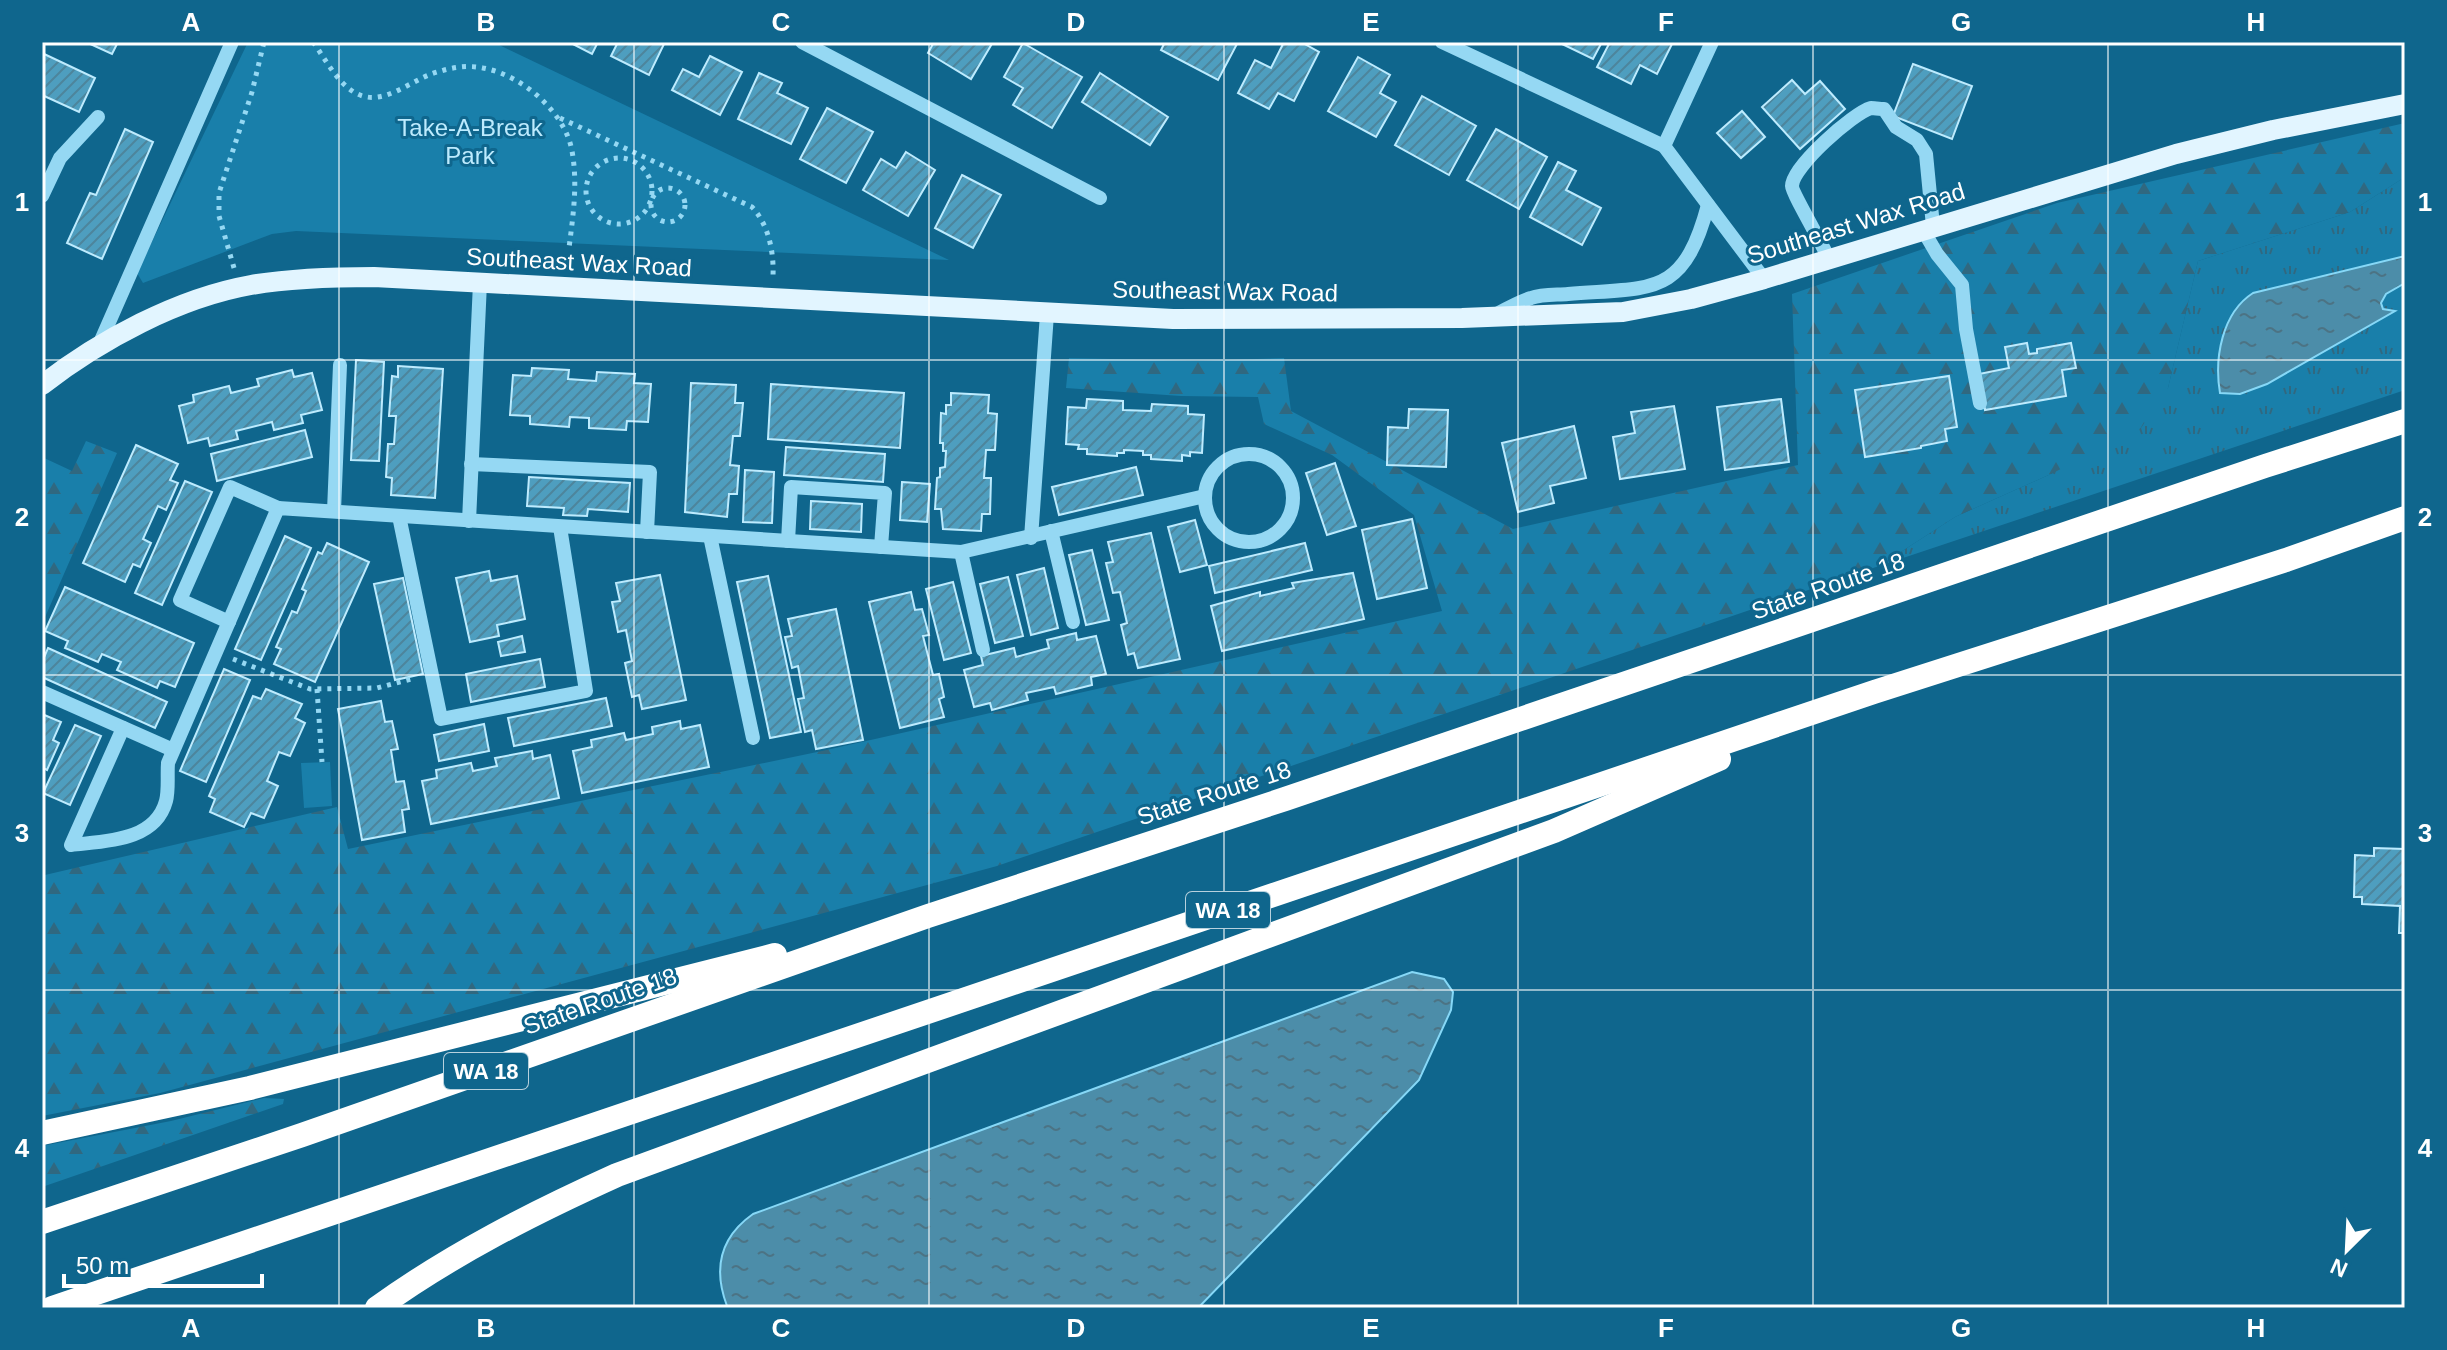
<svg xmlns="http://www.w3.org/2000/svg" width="2447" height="1350" font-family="Arial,sans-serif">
  <defs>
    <pattern id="grass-tufts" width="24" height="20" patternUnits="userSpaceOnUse" patternTransform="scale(2)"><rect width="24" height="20" fill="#197faa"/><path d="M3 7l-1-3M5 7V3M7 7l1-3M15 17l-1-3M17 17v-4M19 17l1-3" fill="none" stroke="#306880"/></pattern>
    <pattern id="forest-firs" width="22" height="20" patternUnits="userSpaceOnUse" patternTransform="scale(2)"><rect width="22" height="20" fill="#197faa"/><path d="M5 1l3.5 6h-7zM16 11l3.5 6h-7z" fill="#306880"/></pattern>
    <pattern id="water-ripples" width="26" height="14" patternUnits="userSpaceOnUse" patternTransform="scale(2)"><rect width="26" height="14" fill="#4c8da9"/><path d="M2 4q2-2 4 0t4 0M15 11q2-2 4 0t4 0" fill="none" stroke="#4c7384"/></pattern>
    <pattern id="building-hatch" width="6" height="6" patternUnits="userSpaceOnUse" patternTransform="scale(2)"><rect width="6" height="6" fill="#4e9ebf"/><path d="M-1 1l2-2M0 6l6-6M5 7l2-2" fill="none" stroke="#4d859c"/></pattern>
  </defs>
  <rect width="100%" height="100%" fill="#0f668d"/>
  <path fill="url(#grass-tufts)" d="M2405,177V390L1879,566L1955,517L2053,473L2168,388L2198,261L2350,212Z"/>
  <g fill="url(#forest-firs)">
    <path d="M2405,123V177L2350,212L2198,261L2168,388L2141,428L2053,473L1955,517L1879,566L997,866L160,1093L42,1116V873L45,875L337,807L348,849L822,751L1442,611L1414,515L1332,455L1264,424L1258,397L1181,396L1066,388L1069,358L1197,361L1284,358L1291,411L1513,529L1798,465L1792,294L2057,203Z"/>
    <path d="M86,441L117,453L42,624V457L72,471Z"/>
    <path d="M264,1098L284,1099L283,1104L42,1187V1146L171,1121Z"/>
  </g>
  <g fill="#197faa">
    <path d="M248,42H493L949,260L296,231L272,234L143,283L137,273Z"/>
    <path d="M330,762L332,806L304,808L301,763Z"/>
  </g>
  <g fill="url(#water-ripples)" stroke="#86d8f7" stroke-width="2">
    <path d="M2405,256V283L2386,294L2381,303L2383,309L2395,311L2267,384L2240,394L2220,393C2214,358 2222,313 2253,293Z"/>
    <path d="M1412,972L1444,979L1453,992L1451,1010L1419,1080L1198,1308L727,1306C713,1269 719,1238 753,1214Z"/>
  </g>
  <g fill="url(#building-hatch)" stroke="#bdebfe" stroke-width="2">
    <path d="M86,42H118L112,54Z"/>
    <path d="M569,42H598L592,54Z"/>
    <path d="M618,42H665L649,75L611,56Z"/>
    <path d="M934,42H993L971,79L928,53Z"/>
    <path d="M1165,42H1238L1218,80L1161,50Z"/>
    <path d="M1284,42H1301L1319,52L1294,101L1278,93L1269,109L1238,93L1255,60L1271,68Z"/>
    <path d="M1558,42H1602L1593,59Z"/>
    <path d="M1610,42H1673L1657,74L1640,65L1631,84L1597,67Z"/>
    <path d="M1023,43L1082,77L1052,128L1013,105L1023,88L1004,77Z"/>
    <path d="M42,53L95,78L79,112L42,95Z"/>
    <path d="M710,56L742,72L720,115L672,90L683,69L699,77Z"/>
    <path d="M1358,57L1390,75L1380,93L1396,102L1376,137L1328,111Z"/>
    <path d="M1913,64L1972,86L1952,139L1893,116Z"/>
    <path d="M759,73L782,83L777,93L808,108L791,144L738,119Z"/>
    <path d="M1100,73L1168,117L1150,145L1082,102Z"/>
    <path d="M1792,80L1805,94L1820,81L1845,109L1800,149L1762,107Z"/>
    <path d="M1422,96L1476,126L1449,175L1395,145Z"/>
    <path d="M827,108L873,132L846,183L800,159Z"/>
    <path d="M1742,111L1765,137L1741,158L1717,133Z"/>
    <path d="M125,129L153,142L102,259L67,243L90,193L96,195Z"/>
    <path d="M1496,129L1547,157L1519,209L1467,180Z"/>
    <path d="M906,152L935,170L908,216L863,190L881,159L896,168Z"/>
    <path d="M1558,162L1576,171L1566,190L1601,208L1582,245L1530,217Z"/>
    <path d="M962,175L1001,195L973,248L935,228Z"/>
    <path d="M2027,343L2029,354L2037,353V349L2071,343L2076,368L2062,370L2066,396L1985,410L1979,374L2009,368L2005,347Z"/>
    <path d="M356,360L384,362L379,461L351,460Z"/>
    <path d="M398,366L443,369L435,498L391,495L392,478L386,477L388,444H394L396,416H389L392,376L398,377Z"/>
    <path d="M532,368L569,370L568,379L596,381L597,372L635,374L634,383L651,384L648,422L627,421L626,430L589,428V418L570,417L569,427L530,424V416L510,415L513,375L531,376Z"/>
    <path d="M292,370L294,377L312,373L322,410L301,415L303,423L274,430L272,422L236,431L238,439L210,446L208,438L188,443L179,406L194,402L193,395L229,386L231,393L259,386L257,379Z"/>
    <path d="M1949,376L1957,427L1945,429L1947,441L1921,446V448L1865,457L1855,390Z"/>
    <path d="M691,383L736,385L735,403H743L740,436H733L730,465L739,466L737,494H729L727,517L685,512Z"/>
    <path d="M771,384L904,393L900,448L768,439Z"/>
    <path d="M951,393L989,395L988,413L997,414L995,450H986L984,478H991L990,514H982L981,531L943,529L941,509H935L937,478L940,477V468L945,467L946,451H943V443H940L941,413L946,414V405H951Z"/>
    <path d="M1087,399L1123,401V410L1151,411L1152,404L1188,406V414L1204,415L1202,453L1190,452V456L1182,455V461L1151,459V455H1143V451L1124,450V453H1117V456L1087,454V449H1078L1079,445L1066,444L1068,407L1086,408Z"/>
    <path d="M1781,399L1789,462L1725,470L1717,407Z"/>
    <path d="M1674,406L1685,469L1620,479L1613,437L1635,433L1631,412Z"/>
    <path d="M1409,409L1448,410L1446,467L1387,465L1388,427L1408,428Z"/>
    <path d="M1574,426L1586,478L1550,486L1554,503L1518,512L1502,443Z"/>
    <path d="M305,430L312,457L217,481L211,454Z"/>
    <path d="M136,445L178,464L170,480L178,483L166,510L158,506L143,539L151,543L140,567L133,564L125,582L83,563Z"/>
    <path d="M786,447L885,454L883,482L784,475Z"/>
    <path d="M1335,463L1356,526L1327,535L1306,473Z"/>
    <path d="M1136,467L1143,495L1059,515L1052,487Z"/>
    <path d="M745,470L774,472L772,523L743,522Z"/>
    <path d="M529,477L630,483L628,512L588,509L587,516L563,515L564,508L527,506Z"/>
    <path d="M185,481L212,492L162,605L135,593Z"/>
    <path d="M902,482L930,484L927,522L900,520Z"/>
    <path d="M811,501L862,504L861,532L810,529Z"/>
    <path d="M1412,519L1427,588L1377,599L1362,530Z"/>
    <path d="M1195,520L1207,565L1180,572L1168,527Z"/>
    <path d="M1151,533L1180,659L1138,668L1134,653L1128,655L1121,625L1127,623L1120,592L1113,593L1106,563L1113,562L1108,542Z"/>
    <path d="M285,536L311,548L261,660L235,649Z"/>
    <path d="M327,543L369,562L315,682L274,664L281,649L276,647L292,611L297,613L306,591L302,589L318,552L322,554Z"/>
    <path d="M1305,543L1312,570L1215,593L1209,566Z"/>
    <path d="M1092,550L1109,620L1086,625L1069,555Z"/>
    <path d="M1044,568L1058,628L1031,635L1017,575Z"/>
    <path d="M489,571L491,581L517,576L525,619L497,625L499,636L470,642L456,578Z"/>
    <path d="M1353,573L1364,619L1222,651L1211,606L1260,592V596L1294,588L1292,583Z"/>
    <path d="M660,575L686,700L642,709L639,695L632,697L625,663L632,661L626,630L618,632L612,602L620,601L616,583Z"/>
    <path d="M768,576L801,732L770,738L737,582Z"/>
    <path d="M1008,577L1023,636L995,643L980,584Z"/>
    <path d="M403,578L423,674L395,680L374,584Z"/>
    <path d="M953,582L971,653L944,660L926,589Z"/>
    <path d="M65,587L194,643L175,687L160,681L157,688L117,670L121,662L102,654L98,662L65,648L68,641L45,631Z"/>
    <path d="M911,592L915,610L922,609L929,635L923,636L933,675L939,674L944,697L939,699L944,717L900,728L869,602Z"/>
    <path d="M836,609L863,740L816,749L812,730L805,732L798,699L804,698L798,666L792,668L785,637L792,636L788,619Z"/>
    <path d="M1076,633L1077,640L1096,636L1106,674L1091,677L1092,685L1056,694L1054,687L1026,693L1028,700L992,710L990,703L974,707L964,670L983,665L981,656L1014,648L1016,657L1049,648L1047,640Z"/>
    <path d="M522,636L525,652L501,656L498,642Z"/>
    <path d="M48,648L167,702L155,728L42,677V662Z"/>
    <path d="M540,659L545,687L471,702L466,674Z"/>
    <path d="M224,669L250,680L206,782L180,771Z"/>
    <path d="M266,689L302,704L295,718L305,723L290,756L279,752L267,781L278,786L264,818L251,813L244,827L210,812L215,799L209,796L253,696L261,699Z"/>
    <path d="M606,698L612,726L514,746L508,718Z"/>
    <path d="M381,701L385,722L392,721L398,749L391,750L396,782L404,781L409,809L402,810L405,832L362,840L338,709Z"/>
    <path d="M42,714L61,722L53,740L59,743L47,770L42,767Z"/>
    <path d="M680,721L681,729L700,725L709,767L582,793L573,751L592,747L591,740L624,733L626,740L653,734L652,727Z"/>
    <path d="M484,724L489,751L439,761L434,735Z"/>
    <path d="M75,725L101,736L70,805L43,793Z"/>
    <path d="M532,751L533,759L550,755L559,798L431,824L422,781L437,778L436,770L471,763L473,771L497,766L495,758Z"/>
    <path d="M2374,848L2405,849V933H2399L2400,906L2362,904V897H2354L2355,855L2374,856Z"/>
  </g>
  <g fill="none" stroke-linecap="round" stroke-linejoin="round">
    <g stroke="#95d8f3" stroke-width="5" stroke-dasharray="4 6" stroke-linecap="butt">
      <path d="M313,42C327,61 342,93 367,97C391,101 417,76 441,71C454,67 469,65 483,68C522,75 565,112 572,151C578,184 573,216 569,248"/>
      <path d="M560,118L752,207C769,225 774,253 773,276"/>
      <circle cx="619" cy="191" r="33"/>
      <circle cx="668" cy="205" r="17"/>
      <path d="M234,268L219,216V193L252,92L264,42"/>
      <path d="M233,659L310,689L377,688L415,678"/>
      <path d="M317,689L322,762"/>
    </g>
    <g stroke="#95d8f3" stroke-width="14">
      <path d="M802,42L1100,198"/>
      <path d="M1442,42L1664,146L1764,279"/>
      <path d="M1664,146L1712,42"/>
      <path d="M42,196L60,158L98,117"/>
      <path d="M1923,230L1937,254L1962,285L1966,329L1980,403"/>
      <path d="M1829,259C1823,245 1792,193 1792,186C1792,167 1853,113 1871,108C1873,108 1881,109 1884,109L1896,127L1917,140L1926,154L1933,226"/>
      <path d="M1497,314C1508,308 1519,302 1531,298C1542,294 1556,295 1568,294C1653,287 1683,298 1708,205"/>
      <path d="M99,345L232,42"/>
      <circle cx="1249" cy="498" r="44"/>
      <path d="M471,464L650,472L647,532"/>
      <path d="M334,511L340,365"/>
      <path d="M399,516L441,719L586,691L560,527"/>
      <path d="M469,521L480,283"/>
      <path d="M1051,531L1073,622"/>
      <path d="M710,536L753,738"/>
      <path d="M1031,538L1047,314"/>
      <path d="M788,541L791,487L885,493L881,547"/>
      <path d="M961,552L983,650"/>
      <path d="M229,622L180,600L230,487L278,508"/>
      <path d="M42,692L173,750"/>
      <path d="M123,728L71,845C104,841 155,842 166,801C169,790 167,775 168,763L278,508L961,552L1205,496"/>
    </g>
    <path stroke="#e2f5ff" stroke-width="20" d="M42,385C100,340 178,298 251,285C292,278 333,277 374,277L1173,319L1462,318L1623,312L1691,299L1764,279L2176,154L2273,130L2405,104"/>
    <g stroke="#fff" stroke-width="24">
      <path d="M42,1133L250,1088L775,955"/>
      <path d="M42,1222L302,1135L928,916L1285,799L2265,466L2405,421"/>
      <path d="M52,1308L1874,692L2286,560L2405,518"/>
      <path d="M377,1308C452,1254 533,1213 617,1175L1554,831L1719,759"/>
    </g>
  </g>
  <path fill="none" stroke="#fff" stroke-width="2" stroke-opacity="0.55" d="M339,42V1308M634,42V1308M929,42V1308M1224,42V1308M1518,42V1308M1813,42V1308M2108,42V1308M42,360H2405M42,675H2405M42,990H2405"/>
  <g text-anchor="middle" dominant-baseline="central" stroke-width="6" stroke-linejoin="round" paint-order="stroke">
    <g fill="#0f668d" stroke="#b7d1dd" stroke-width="2">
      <rect x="1186" y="892" width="84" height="36" rx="6"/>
      <rect x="444" y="1053" width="84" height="36" rx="6"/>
    </g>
    <g font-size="22" font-weight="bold" fill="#fff">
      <text x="1228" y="910">WA 18</text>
      <text x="486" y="1071">WA 18</text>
    </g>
    <g font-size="24" fill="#bdebfe" stroke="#0f668d">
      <text x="470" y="127">Take-A-Break<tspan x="470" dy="28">Park</tspan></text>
    </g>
    <g font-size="24" fill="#fff" stroke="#0f668d">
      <text transform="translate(1856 223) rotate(-17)">Southeast Wax Road</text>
      <text transform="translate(579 262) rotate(3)">Southeast Wax Road</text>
      <text transform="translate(1225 291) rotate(1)">Southeast Wax Road</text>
      <text transform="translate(1828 586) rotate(-19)">State Route 18</text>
      <text transform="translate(1214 793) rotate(-18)">State Route 18</text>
      <text transform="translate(600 1001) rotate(-19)">State Route 18</text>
    </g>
  </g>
  <rect width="2447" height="1350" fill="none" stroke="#0f668d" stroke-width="88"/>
  <g transform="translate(2347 1250) rotate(204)" stroke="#0f668d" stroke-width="6" paint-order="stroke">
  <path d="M0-6L14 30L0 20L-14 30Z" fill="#ffffff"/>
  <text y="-12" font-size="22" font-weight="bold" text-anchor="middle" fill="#ffffff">N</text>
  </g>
  <path d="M64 1274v12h198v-12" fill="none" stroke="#ffffff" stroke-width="4"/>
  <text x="76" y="1274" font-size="24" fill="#ffffff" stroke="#0f668d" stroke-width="6" paint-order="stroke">50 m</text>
  <rect x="44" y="44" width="2359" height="1262" fill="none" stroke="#fff" stroke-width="3"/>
  <g font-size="26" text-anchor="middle" font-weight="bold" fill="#fff">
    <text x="191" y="31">A</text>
    <text x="486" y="31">B</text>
    <text x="781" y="31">C</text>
    <text x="1076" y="31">D</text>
    <text x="1371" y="31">E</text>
    <text x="1666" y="31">F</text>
    <text x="1961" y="31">G</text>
    <text x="2256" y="31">H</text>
    <text x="22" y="211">1</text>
    <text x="2425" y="211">1</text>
    <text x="22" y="526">2</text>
    <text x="2425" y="526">2</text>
    <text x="22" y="842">3</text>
    <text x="2425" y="842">3</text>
    <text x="22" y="1157">4</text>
    <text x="2425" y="1157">4</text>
    <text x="191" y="1337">A</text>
    <text x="486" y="1337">B</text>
    <text x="781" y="1337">C</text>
    <text x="1076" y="1337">D</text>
    <text x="1371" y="1337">E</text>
    <text x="1666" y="1337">F</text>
    <text x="1961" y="1337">G</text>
    <text x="2256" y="1337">H</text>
  </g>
</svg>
